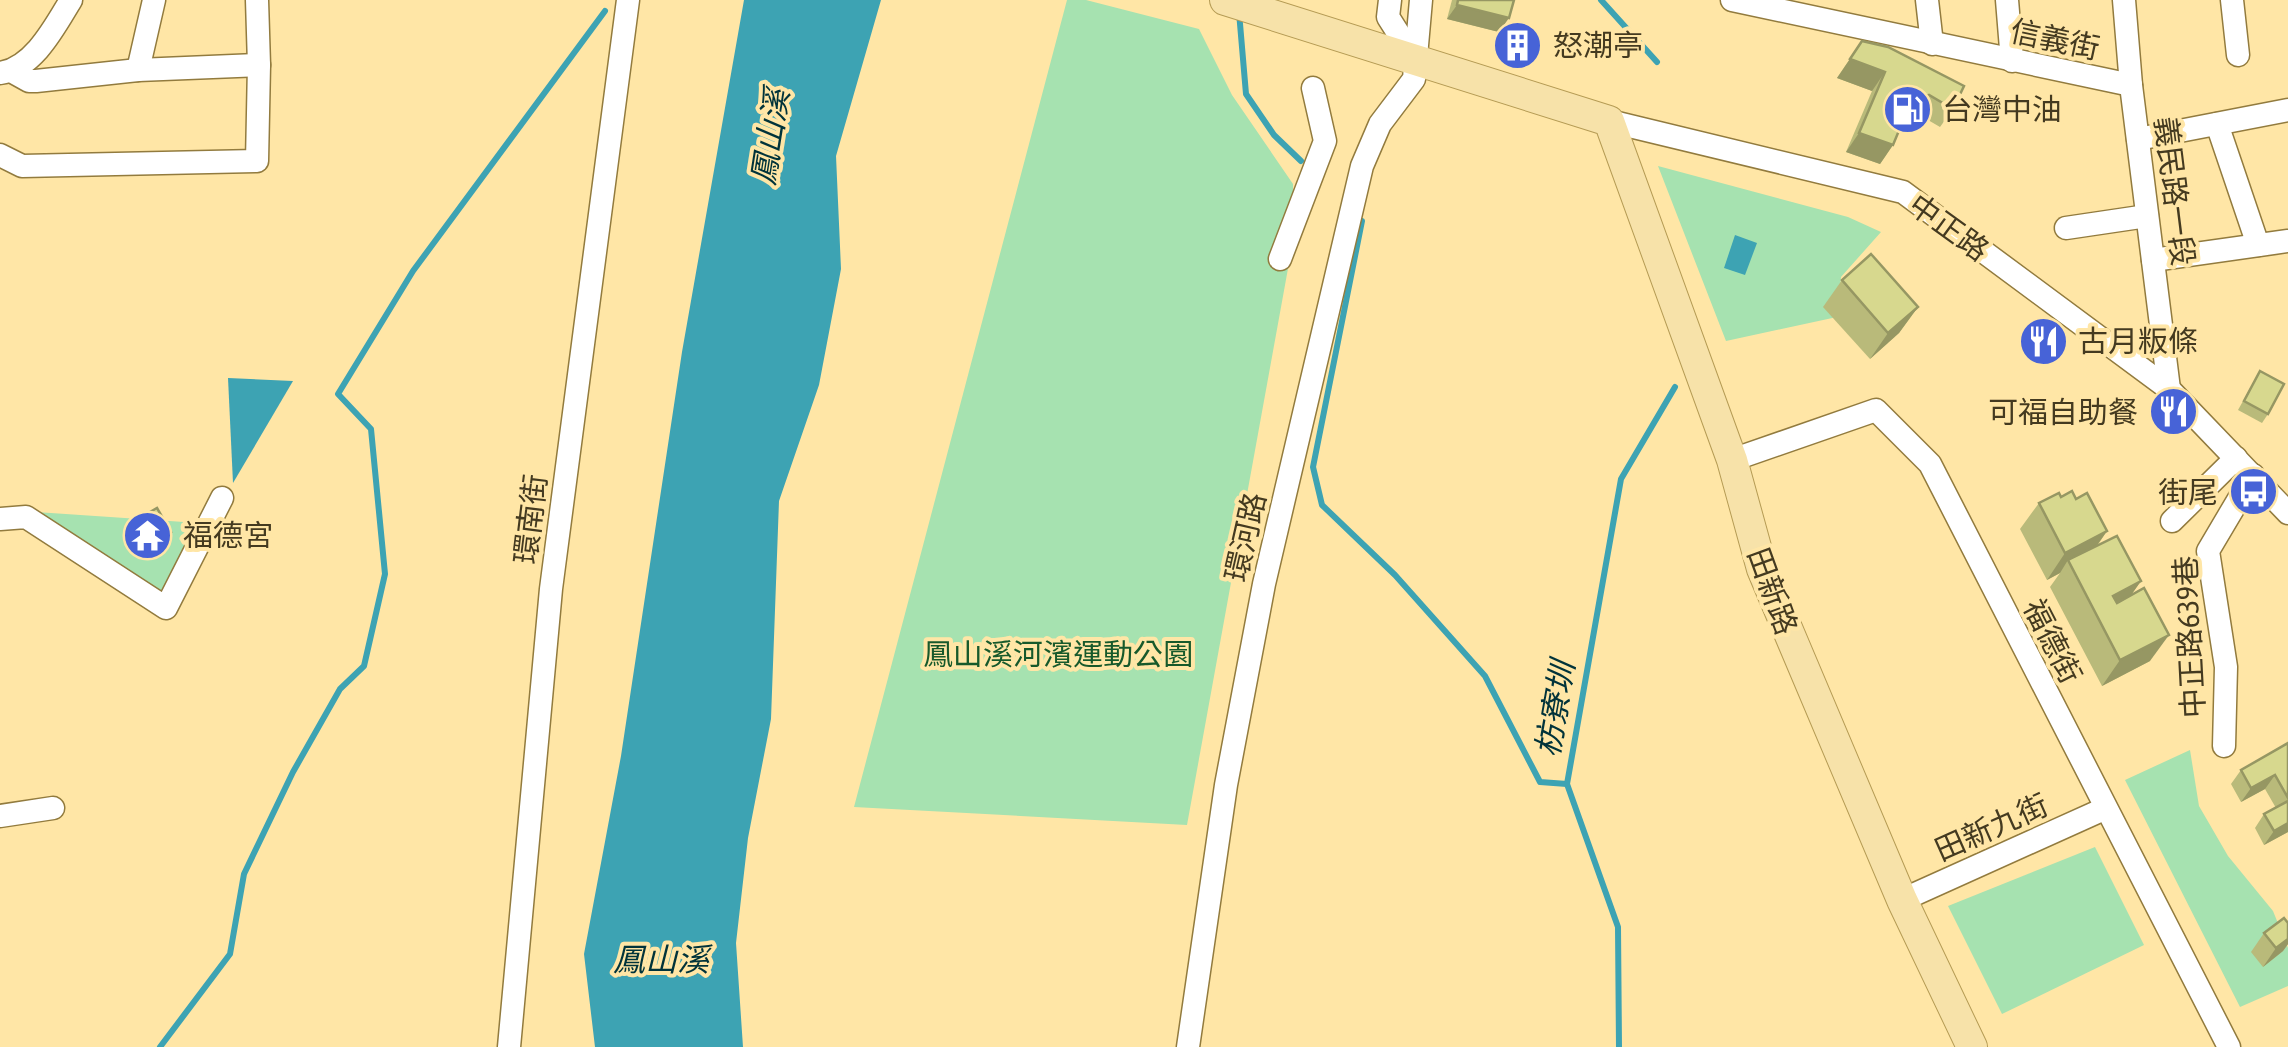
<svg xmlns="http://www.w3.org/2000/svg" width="2288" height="1047" font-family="'Asap Condensed','Noto Sans TC',sans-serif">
  <rect width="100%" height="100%" fill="#ffe6a6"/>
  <g fill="#a6e2b0">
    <path d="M1067,0H1086L1199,29L1232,95L1293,184V241L1187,825L854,807Z"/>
    <path d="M1658,166L1848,217L1881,232L1841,277L1837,317L1726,341Z"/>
    <path d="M36,512L199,523L163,598Z"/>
    <path d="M2190,750L2199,806L2228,856L2273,911L2288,948V986L2240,1007L2125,780Z"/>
    <path d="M2095,847L2144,945L2002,1014L1948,906Z"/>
  </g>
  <g fill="#3da3b3">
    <path d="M744,0H881L836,156L841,269L819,385L779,501L771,719L748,838L736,943L743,1047H595L584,954L621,756L682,352Z"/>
    <path d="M1735,235L1757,243L1745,275L1724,268Z"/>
    <path d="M228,378L293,381L233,483Z"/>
  </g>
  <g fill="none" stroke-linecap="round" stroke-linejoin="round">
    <g stroke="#3da3b3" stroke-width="6">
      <path d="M1601,0L1657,62"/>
      <path d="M1239,12L1246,94L1274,135L1301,161"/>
      <path d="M1362,221L1313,467L1322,505L1395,575L1485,676L1540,782L1567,784"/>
      <path d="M160,1047L230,954L244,874L293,772L340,689L364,666L385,574L371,429L338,394L413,271L605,11"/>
      <path d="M1619,1047L1618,927L1567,784L1621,479L1675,387"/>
    </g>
    <defs>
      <g id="minor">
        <path d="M1390,0L1388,17L1414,58"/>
        <path d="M1732,0L2131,85"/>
        <path d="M1927,0L1932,44"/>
        <path d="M2007,0L2012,61"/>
        <path d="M2124,0L2131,85L2169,389"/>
        <path d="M2232,0L2238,55"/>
        <path d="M138,70L154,0"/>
        <path d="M11,71L29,81H36L138,70L259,65"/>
        <path d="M0,73C34,68 55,26 71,0"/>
        <path d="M1609,121L1903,192L2169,389L2288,513"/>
        <path d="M2217,124L2258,245"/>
        <path d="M2138,139L2288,110"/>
        <path d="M0,155L22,166L257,161L259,65L257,0"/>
        <path d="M2066,228L2147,216"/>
        <path d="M1280,259L1325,141L1313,88"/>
        <path d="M2153,260L2288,241"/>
        <path d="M1732,460L1876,410L1930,464L2229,1047"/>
        <path d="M0,519L26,517L166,608L222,498"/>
        <path d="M2172,521L2236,458"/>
        <path d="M2224,746L2226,667L2208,551L2253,475"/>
        <path d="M0,816L53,808"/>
        <path d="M1902,900L2104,809"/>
        <path d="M509,1047L551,589L628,0"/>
        <path d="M1188,1047L1226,785L1264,584L1362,166L1380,124L1414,79L1421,0"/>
      </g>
      <path id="major" d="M1225,0L1609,121L1732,460L1762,569L1902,900L1972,1047"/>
    </defs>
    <use href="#minor" stroke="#927b3e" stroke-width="25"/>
    <use href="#major" stroke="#b59b54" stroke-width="32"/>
    <use href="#minor" stroke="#fff" stroke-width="22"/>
    <use href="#major" stroke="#f7e2a9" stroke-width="30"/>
  </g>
  <g fill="#b9ba7a">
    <path d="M1452,0H1514L1499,32L1447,19Z"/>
    <path d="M1514,39L1525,46L1518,51L1511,44Z"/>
    <path d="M1862,41L1953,109L1940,127L1916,113L1904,119L1893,145L1880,164L1846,152L1872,91L1837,78Z"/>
    <path d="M1842,280L1918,307L1899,333L1870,359L1823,307Z"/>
    <path d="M2260,371L2268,414L2262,423L2238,410Z"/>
    <path d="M2061,497L2076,499L2107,531L2097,546L2141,581L2131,595L2150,661L2102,686L2050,587L2060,573L2047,580L2020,529L2039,503Z"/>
    <path d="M138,519L171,532L164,541L146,552L132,529Z"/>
    <path d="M2288,743V832L2264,845L2255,828L2264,814L2276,808L2265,789L2241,802L2231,784L2241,770Z"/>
    <path d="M2288,923V944L2283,951L2263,967L2251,952L2264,933Z"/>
  </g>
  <g fill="#969763">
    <path d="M1457,5L1509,18L1499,32L1447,19Z"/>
    <path d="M1850,59L1885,72L1872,91L1837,78Z"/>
    <path d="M1929,95L1916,113L1897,122L1910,104Z"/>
    <path d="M1859,133L1893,145L1880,164L1846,152Z"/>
    <path d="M1918,307L1899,333L1870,359L1888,333Z"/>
    <path d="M2107,531L2088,558L2068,560L2060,573L2047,580L2065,553Z"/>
    <path d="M171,532L164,541L146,552L153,543Z"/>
    <path d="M2141,581L2122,608L2099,620L2113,596Z"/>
    <path d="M2169,635L2150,661L2102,686L2120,660Z"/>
    <path d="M2275,775L2265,789L2241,802L2251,788Z"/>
    <path d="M2288,823V832L2264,845L2274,831Z"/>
    <path d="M2288,939V944L2283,951L2263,967L2276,948Z"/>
  </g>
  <g fill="#d7d88e" stroke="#969763" stroke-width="2.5">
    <path d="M1458,0H1514L1509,18L1457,5Z"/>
    <path d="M1522,32L1528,41L1521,47L1514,39Z"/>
    <path d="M1862,41L1888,47L1964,86L1953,109L1929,95L1910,104L1893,145L1859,133L1885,72L1850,59Z"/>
    <path d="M1871,254L1918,307L1888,333L1842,280Z"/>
    <path d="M2260,371L2284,384L2268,414L2244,401Z"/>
    <path d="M2072,491L2076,499L2087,493L2107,531L2065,553L2039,503L2059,493L2061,497Z"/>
    <path d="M157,508L171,532L153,543L138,519Z"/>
    <path d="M2117,536L2141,581L2113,596L2117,603L2144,588L2169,635L2120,660L2068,560Z"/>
    <path d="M2288,743V798L2275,775L2251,788L2241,770Z"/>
    <path d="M2288,801V823L2274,831L2264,814Z"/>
    <path d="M2284,918L2288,923V939L2276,948L2264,933Z"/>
  </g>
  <defs>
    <symbol id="building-disc" viewBox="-11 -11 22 22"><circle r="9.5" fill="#4763d7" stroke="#ffe6a6"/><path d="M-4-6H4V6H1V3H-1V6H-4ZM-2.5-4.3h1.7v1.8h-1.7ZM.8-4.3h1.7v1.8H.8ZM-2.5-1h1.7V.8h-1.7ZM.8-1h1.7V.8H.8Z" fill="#fff"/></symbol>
    <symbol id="fuel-disc" viewBox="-11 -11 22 22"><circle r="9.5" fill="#4763d7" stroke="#ffe6a6"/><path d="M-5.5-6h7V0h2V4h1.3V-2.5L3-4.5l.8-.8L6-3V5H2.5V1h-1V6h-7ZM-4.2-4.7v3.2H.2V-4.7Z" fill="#fff"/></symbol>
    <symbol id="restaurant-disc" viewBox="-11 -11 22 22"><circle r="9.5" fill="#4763d7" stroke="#ffe6a6"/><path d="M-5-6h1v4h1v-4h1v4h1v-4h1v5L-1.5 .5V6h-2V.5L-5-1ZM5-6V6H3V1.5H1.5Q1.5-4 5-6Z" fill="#fff"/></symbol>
    <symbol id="bus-disc" viewBox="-11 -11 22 22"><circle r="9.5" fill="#4763d7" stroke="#ffe6a6"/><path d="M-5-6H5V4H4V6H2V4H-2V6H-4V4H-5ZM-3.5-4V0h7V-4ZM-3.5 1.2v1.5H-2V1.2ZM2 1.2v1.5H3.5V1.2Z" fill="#fff"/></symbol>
    <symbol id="temple-disc" viewBox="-11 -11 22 22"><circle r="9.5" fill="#4763d7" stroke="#ffe6a6"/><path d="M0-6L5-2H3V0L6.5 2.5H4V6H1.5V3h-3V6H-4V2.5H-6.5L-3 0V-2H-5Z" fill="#fff"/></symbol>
  </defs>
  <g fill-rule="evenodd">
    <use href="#building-disc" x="1490" y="18" width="55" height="55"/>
    <use href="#fuel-disc" x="1880" y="82" width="55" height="55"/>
    <use href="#restaurant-disc" x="2016" y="314" width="55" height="55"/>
    <use href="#restaurant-disc" x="2146" y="384" width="55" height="55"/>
    <use href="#bus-disc" x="2226" y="464" width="55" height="55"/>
    <use href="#temple-disc" x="120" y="508" width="55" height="55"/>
  </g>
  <g text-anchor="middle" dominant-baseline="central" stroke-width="8" stroke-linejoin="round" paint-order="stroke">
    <g font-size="30" fill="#443a20" stroke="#ffe6a6">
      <text transform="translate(2055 39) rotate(12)">信義街</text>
      <text transform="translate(2175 191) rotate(83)">義民路一段</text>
      <text transform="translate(1949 227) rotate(36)">中正路</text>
      <text transform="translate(530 519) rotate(-83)">環南街</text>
      <text transform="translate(1245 537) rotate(-77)">環河路</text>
      <text transform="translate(1773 591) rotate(70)">田新路</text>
      <text transform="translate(2189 637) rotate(-93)">中正路639巷</text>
      <text transform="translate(2053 641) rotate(63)">福德街</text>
      <text transform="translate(1991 827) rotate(-24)">田新九街</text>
    </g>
    <g font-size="30" fill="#443a20" stroke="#ffe6a6" text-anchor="start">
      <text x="1553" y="45">怒潮亭</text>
      <text x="1942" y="109">台灣中油</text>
      <text x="2078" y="341">古月粄條</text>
      <text x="2138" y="412" text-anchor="end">可福自助餐</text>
      <text x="2218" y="492" text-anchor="end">街尾</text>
      <text x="183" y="535">福德宮</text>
    </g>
    <g font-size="30" fill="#17592b" stroke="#ffe6a6">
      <text x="1058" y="654">鳳山溪河濱運動公園</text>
    </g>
    <g font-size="32" font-style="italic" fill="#01333a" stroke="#ffe6a6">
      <text transform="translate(770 137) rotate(-81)">鳳山溪</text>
      <text transform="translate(1555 709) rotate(-80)">枋寮圳</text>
      <text x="661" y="959">鳳山溪</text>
    </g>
  </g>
</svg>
